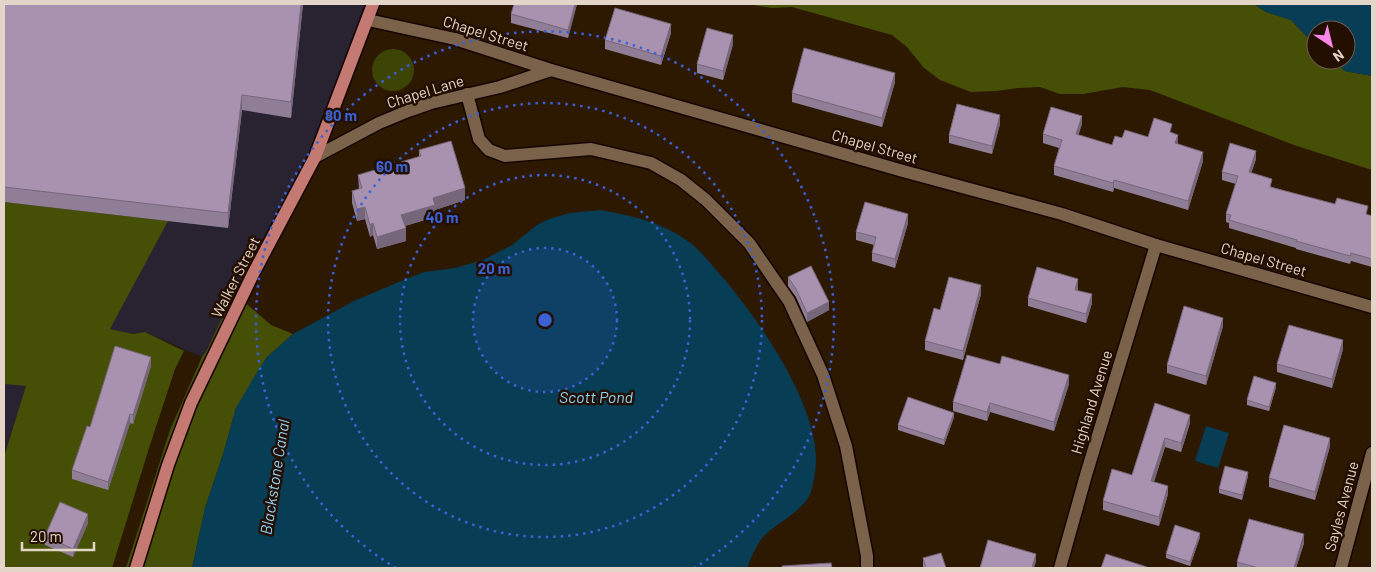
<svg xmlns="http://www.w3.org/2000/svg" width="1376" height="572" font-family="Barlow,sans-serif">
  <rect width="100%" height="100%" fill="#2d1902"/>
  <path fill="#282231" d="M4,4H369L340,82L304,163L237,286L235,294L231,298L207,351L202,357L145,332L133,334L110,330L33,366L4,457Z"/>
  <circle fill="#3d4506" cx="393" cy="70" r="21"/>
  <g fill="#464f06">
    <path d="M746,4H1254L1266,12L1291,20L1316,46V60H1332L1345,71L1372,76V170L1294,145L1150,90L1123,87L1083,94H1060L1040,87L1018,88L996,91L971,92L940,80L924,68L907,47L892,35L792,7L772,8Z"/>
    <path d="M4,202L168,221L110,329L133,334L145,332L184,351L175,369L149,448L112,568H4V457L26,386L4,384Z"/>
    <path d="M235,294L271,325L293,334L267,357L236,408L224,451L205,508L192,568H126L170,430L202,357L207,350L231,298Z"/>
  </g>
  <g fill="#083d56">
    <path d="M1254,4H1372V76L1345,71L1332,60H1346V30H1316V46L1291,20L1266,12Z"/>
    <path d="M601,210C632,216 663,222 689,242C700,250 709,262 718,272C756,315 825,412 815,472C814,479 812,492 808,498C798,513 778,523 765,535C757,543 751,558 747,568H192L205,508L224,451L236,408L257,372L267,357L293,334L354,301L394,284L424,272L455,268L483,260L512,245L537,225L549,219L570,213Z"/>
    <path d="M1206,426L1229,433L1218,468L1195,461Z"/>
  </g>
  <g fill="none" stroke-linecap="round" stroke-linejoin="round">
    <defs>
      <path id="service" d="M467,94L479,139L489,150L505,156L591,149L651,163L681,180L706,200L749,243L789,301L823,375L846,446L867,556V568"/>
      <g id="minor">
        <path d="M368,20L455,39L551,70L903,171L1062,214L1156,245L1372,307"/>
        <path d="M315,157L379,123L408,111L431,103L500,87L551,70"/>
        <path d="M1060,568L1086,475L1156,245"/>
        <path d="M1341,568L1372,453"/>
      </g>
      <path id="primary" d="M136,568L168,465L191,403L253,274L315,157L373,4"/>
    </defs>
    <use href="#service" stroke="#150400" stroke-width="15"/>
    <use href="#minor" stroke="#150400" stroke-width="15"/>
    <use href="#primary" stroke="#150400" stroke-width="15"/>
    <use href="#service" stroke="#7b624a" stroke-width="12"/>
    <use href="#minor" stroke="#7b624a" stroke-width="12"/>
    <use href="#primary" stroke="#c47972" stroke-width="12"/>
  </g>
  <g fill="#907e96">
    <path d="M4,4H303L291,118L242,110L228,228L4,202Z"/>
    <path d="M577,4L568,38L511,23V14Z"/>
    <path d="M671,33L661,65L605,49V40Z"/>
    <path d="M733,44L723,80L697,73V64Z"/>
    <path d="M895,82L882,127L792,102V93Z"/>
    <path d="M1000,124L992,154L949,143V135Z"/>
    <path d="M1082,124L1078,135L1112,145L1122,138L1148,137L1172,133L1177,144L1203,161L1188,210L1114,188L1113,192L1054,175V166L1059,148L1043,143V134Z"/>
    <path d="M419,150L465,200L435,210V217L405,226L406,241L377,249L373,235L370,237L365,219L357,221L352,203V191L359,189L358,175L419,157Z"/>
    <path d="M1256,159L1251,173L1272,187L1372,216V267L1351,261L1350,264L1296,249V248L1229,228V223L1226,222V214L1236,184L1222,180V172Z"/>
    <path d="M908,223L895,268L872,261V253L874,245L856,240V232Z"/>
    <path d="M788,277L829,310L807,322L796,297L788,286Z"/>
    <path d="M1078,287V290L1092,303L1086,323L1028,306V298Z"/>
    <path d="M981,294L963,360L925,350V341L940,310Z"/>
    <path d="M1223,326L1206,385L1167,373V365Z"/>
    <path d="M1343,349L1332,388L1277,372V364Z"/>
    <path d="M151,366L133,424L130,423L108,490L72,479V470L90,427Z"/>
    <path d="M1069,384L1054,431L990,412L987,421L953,411V402Z"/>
    <path d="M1276,387L1269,411L1247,405V400Z"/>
    <path d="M1155,403L1190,423L1181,452L1165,447L1154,482L1168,494L1159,526L1103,510V501L1132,475Z"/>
    <path d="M954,417L944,445L898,430V425Z"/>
    <path d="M1330,446L1315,500L1269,487V478Z"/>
    <path d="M1248,476L1242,500L1219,493V489Z"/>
    <path d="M88,523L73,557L45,545V536Z"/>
    <path d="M1200,537L1190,566L1166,558V554Z"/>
    <path d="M1304,543L1296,568H1237V562Z"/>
    <path d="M923,558L946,568H923Z"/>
  </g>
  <g fill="#76667a">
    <path d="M301,4H303L291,118V102Z"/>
    <path d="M575,4H577L568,38V30Z"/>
    <path d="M671,24V33L661,65V56Z"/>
    <path d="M733,35V44L723,80V71Z"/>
    <path d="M895,73V82L882,127V118Z"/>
    <path d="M242,95V110L228,228V213Z"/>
    <path d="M1000,115V124L992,154V146Z"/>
    <path d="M1082,116V124L1076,143V134Z"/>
    <path d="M1178,135V143L1175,152V143Z"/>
    <path d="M1256,151V159L1249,181V172Z"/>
    <path d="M1203,152V161L1188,210V201Z"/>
    <path d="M1114,180V188L1113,192V183Z"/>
    <path d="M465,188V200L435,210V217L401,227V215L433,198Z"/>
    <path d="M365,207V219L357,221V209Z"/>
    <path d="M908,214V223L895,268V259Z"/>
    <path d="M373,223V235L370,237V225Z"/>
    <path d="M406,228V241L377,249V237Z"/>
    <path d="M1078,279V287L1075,298V290Z"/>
    <path d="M981,285V294L963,360V351Z"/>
    <path d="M1092,294V303L1086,323V314Z"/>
    <path d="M829,302V310L807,322V313Z"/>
    <path d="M1223,318V326L1206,385V376Z"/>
    <path d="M1343,340V349L1332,388V379Z"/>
    <path d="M151,357V366L133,424V415Z"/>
    <path d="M1069,375V384L1054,431V422Z"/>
    <path d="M1276,383V387L1269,411V407Z"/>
    <path d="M990,403V412L987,421V412Z"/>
    <path d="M954,413V417L944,445V440Z"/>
    <path d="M130,414V423L108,490V482Z"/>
    <path d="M1190,415V423L1181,452V443Z"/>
    <path d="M1165,438V447L1151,490V481Z"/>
    <path d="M1330,438V446L1315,500V492Z"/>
    <path d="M1248,472V476L1242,500V495Z"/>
    <path d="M1168,486V494L1159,526V517Z"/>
    <path d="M88,514V523L73,557V549Z"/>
    <path d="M1200,533V537L1190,566V562Z"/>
    <path d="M1304,534V543L1296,568H1294Z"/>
    <path d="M1036,554V562L1034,568H1032Z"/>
  </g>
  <g fill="#a892af" stroke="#76667a">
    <path d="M4,4H301L291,102L242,95L228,213L4,187Z"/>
    <path d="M514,4H575L568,30L511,14Z"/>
    <path d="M615,8L671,24L661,56L605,40Z"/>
    <path d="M707,28L733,35L723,71L697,64Z"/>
    <path d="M804,48L895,73L882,118L792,93Z"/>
    <path d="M957,104L1000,115L992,146L949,135Z"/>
    <path d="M1051,107L1082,116L1076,134L1112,145L1115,136L1122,138L1125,130L1148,137L1154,118L1172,124L1170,132L1178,135L1175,143L1203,152L1188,201L1114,180L1113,183L1054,166L1062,140L1043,134Z"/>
    <path d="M451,141L465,188L433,198L435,205L401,215L406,228L377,237L373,223L370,225L365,207L357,209L352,191L362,188L358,175L421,156L419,150Z"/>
    <path d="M1230,143L1256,151L1249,172L1272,179L1270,187L1335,204L1337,198L1368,206L1366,214L1372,216V259L1351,253L1350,256L1296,241L1297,240L1229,220L1231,215L1226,214L1238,176L1222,172Z"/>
    <path d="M865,202L908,214L895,259L872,253L876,237L856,232Z"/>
    <path d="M811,266L829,302L807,313L796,289L788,277Z"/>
    <path d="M1037,267L1078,279L1075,290L1092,294L1086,314L1028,298Z"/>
    <path d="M949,277L981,285L963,351L925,341L934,308L940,310Z"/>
    <path d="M1184,306L1223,318L1206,376L1167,365Z"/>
    <path d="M1289,325L1343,340L1332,379L1277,364Z"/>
    <path d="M115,346L151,357L133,415L130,414L108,482L72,470L87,426L90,427Z"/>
    <path d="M967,355L1000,364L1002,356L1069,375L1054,422L990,403L987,412L953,402Z"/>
    <path d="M1254,376L1276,383L1269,407L1247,400Z"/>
    <path d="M908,397L954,413L944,440L898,425Z"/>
    <path d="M1155,403L1190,415L1181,443L1165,438L1151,481L1168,486L1159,517L1103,501L1112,469L1132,475Z"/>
    <path d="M1284,425L1330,438L1315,492L1269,478Z"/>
    <path d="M1225,466L1248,472L1242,495L1219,489Z"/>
    <path d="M60,502L88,514L73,549L45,536Z"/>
    <path d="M1249,519L1304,534L1294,568H1259L1237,562Z"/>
    <path d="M1175,525L1200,533L1190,562L1166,554Z"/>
    <path d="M988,540L1036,554L1032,568H980Z"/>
    <path d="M941,553L946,568H926L923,558Z"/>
    <path d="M1106,554L1147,567V568H1101Z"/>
    <path d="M831,563L832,568H782V566Z"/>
  </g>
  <circle cx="545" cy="320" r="72" fill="#3b62d5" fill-opacity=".12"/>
  <g fill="none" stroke="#3b62d5" stroke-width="2.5" stroke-dasharray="2.5 5">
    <circle cx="545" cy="320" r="72"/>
    <circle cx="545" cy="320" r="145"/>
    <circle cx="545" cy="320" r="217"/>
    <path d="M396 568A289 289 0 1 1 694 568"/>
  </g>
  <g text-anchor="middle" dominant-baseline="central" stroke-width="5" stroke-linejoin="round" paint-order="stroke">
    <g font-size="15" fill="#e3d5c7" stroke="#230f00">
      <text transform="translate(486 33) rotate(17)">Chapel Street</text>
      <text transform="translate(425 91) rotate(-17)">Chapel Lane</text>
      <text transform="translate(875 146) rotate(16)">Chapel Street</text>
      <text transform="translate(1264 259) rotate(16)">Chapel Street</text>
      <text transform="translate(235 277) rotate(-63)">Walker Street</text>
      <text transform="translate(1091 402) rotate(-73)">Highland Avenue</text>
      <text transform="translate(1341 506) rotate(-75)">Sayles Avenue</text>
    </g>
    <g font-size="16" font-style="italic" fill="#91d2f8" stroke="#230f00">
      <text x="596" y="396">Scott Pond</text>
      <text transform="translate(274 477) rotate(-81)">Blackstone Canal</text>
    </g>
  </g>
  <circle cx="545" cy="320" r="8" fill="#3b62d5" stroke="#230f00" stroke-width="2.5"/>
  <g font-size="15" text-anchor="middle" font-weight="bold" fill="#3b62d5" stroke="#230f00" stroke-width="5" stroke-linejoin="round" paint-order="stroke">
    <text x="341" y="121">80 m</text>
    <text x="392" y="172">60 m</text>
    <text x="442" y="223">40 m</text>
    <text x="494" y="274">20 m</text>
  </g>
  <rect width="1376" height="572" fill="none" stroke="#e3d5c7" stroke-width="10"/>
  <g transform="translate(1331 45) rotate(145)"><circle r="24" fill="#230f00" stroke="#705e50"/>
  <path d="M0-4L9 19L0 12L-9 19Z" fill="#fa87e7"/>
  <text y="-8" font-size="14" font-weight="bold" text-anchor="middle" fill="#e3d5c7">N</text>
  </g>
  <path d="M22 542v8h72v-8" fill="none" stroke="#e3d5c7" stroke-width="2.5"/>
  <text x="30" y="542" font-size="15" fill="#e3d5c7" stroke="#230f00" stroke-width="4" paint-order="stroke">20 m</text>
</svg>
